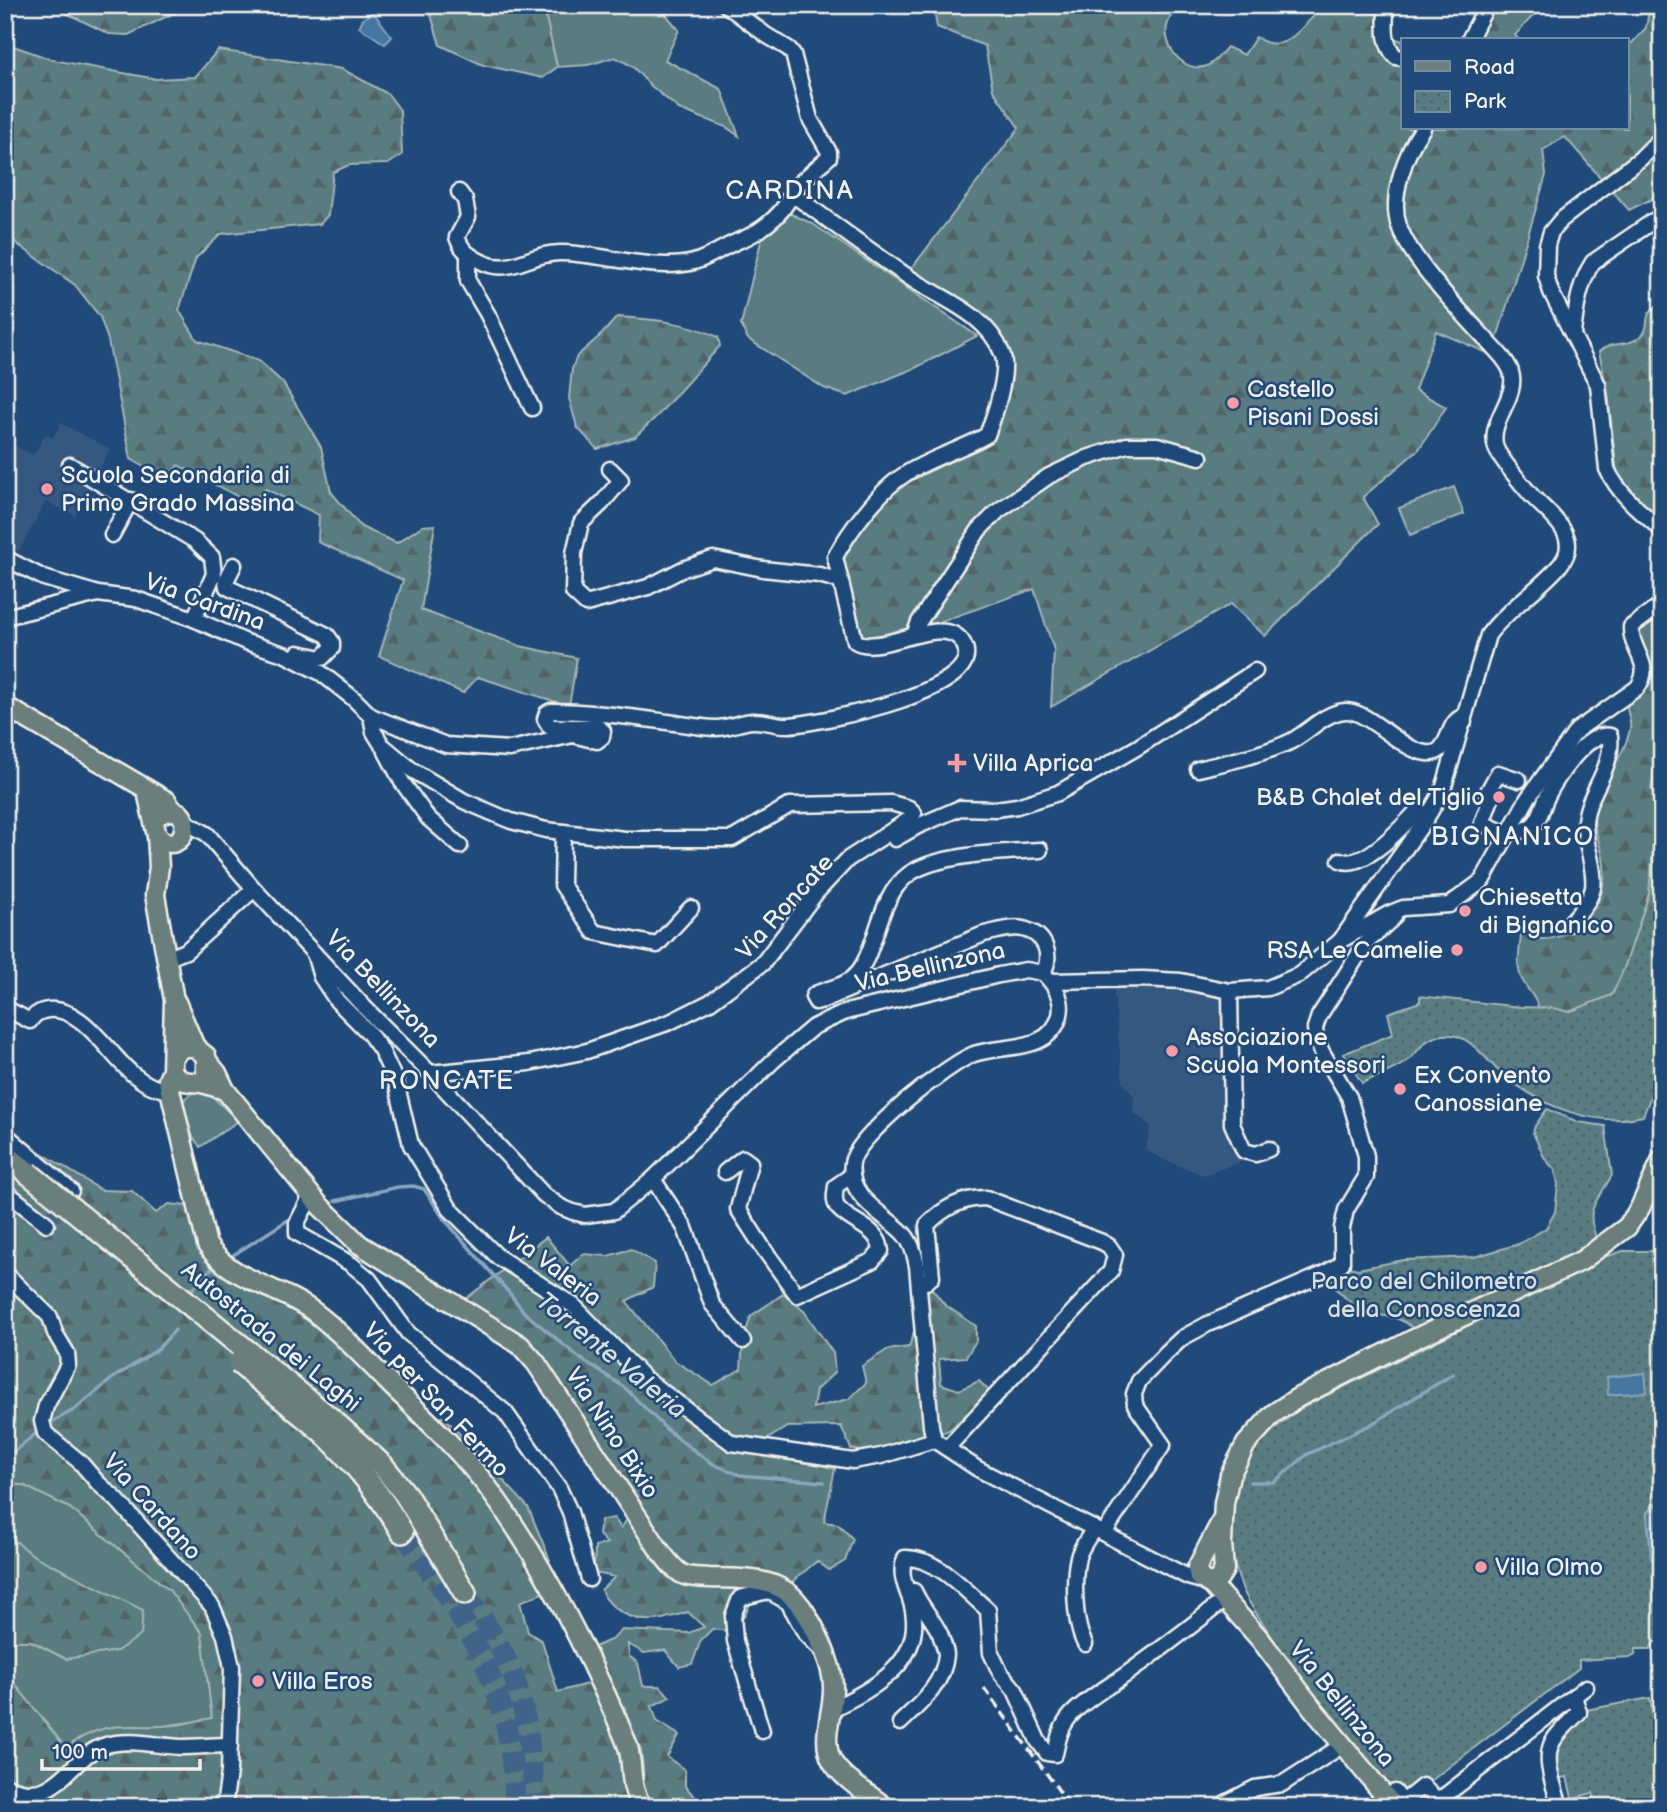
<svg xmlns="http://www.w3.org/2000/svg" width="1667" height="1812" font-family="'Balsamiq Sans',sans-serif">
  <defs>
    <pattern id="forest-firs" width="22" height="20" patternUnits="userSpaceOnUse" patternTransform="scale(1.75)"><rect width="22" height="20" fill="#587b80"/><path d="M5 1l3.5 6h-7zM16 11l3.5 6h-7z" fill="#516466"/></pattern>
    <pattern id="park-dots" width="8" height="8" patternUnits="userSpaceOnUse" patternTransform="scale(1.75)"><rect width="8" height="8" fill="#587b80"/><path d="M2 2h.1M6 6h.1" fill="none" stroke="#516466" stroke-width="1.8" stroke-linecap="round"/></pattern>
  </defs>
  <rect width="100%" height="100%" fill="#1f4a7a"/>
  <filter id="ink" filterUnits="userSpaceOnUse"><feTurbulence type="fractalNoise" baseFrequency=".0143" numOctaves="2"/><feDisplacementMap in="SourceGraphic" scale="14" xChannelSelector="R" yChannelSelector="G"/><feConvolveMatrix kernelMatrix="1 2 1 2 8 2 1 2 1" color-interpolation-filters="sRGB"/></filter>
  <g filter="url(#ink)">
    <g fill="#365881">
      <path d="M61,423L110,449L75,516L46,501L19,551L5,543V461L13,445L34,455L45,434L53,438Z"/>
      <path d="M1113,983L1202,994L1224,995L1225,1125L1248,1159L1204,1175L1164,1160L1145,1149L1151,1127L1133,1112L1134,1096L1123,1083Z"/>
    </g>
    <g fill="#587b80" stroke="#a6b6b4" stroke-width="2">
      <path d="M560,5H658L679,30L665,60L721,89L739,136L726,127L679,109L650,85L632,66L615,57L588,65L557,67L546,18Z"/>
      <path d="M789,213L813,224L977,336L915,368L847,396L824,388L748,339L741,325L762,237Z"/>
      <path d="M1454,487L1464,514L1410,535L1399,508Z"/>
      <path d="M199,1091L214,1098L238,1121L200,1147C189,1131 167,1097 199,1091Z"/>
      <path d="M5,1484L23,1485L70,1508L169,1590L202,1633L212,1719L79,1738L66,1749L7,1674L5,1641H31L66,1659L34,1556L5,1533Z"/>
    </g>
    <g fill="url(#forest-firs)" stroke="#a6b6b4" stroke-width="2">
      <path d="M50,5H191L128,35L109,34Z"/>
      <path d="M428,5H548L546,18L557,67L543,78L483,65L440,45Z"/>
      <path d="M933,5H1176C1173,12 1169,19 1167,26C1163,47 1184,74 1207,66C1215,63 1221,54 1227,47L1244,55L1256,37C1287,59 1302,23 1326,5H1379L1390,37L1403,41V128H1627V48L1646,28L1650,5H1662V134L1653,156L1662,162V194L1629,210L1565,137L1543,150L1546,175L1492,355L1436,331L1415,390L1446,407L1419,449L1363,497L1378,524L1265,636L1231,604L1051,707L1054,650L1034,589L873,645L856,634L841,552L886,493L984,444L997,391V339L908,273L1019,128L993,90L985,46L937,27Z"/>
      <path d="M1483,5H1543L1515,35L1519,40H1466Z"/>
      <path d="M5,43L53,60L156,79L195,77L218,50L342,69L388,94L400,110L402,155L388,164L349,165L333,172L328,215L320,224L221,234L196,258L179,310L197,340L259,361L283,383L321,447L331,492L361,527L397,543L422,526L435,525L421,610L520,646L577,658L569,706L478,677L463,693L379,656L403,580L318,542L319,515L266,489L250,503L178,465L168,480L131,459L108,340L100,317L75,285L20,246L5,233V146L11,139L5,120Z"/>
      <path d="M1662,303V523L1617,474L1608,394L1599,352C1609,341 1624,347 1637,339C1656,328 1636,316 1662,303Z"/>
      <path d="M617,317C652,319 687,322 718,337L720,346L659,414L635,437L597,449L577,427L569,398L572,369L577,356L602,334Z"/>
      <path d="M1662,611V746L1656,760L1658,799L1649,894L1624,969L1612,995L1569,1012L1538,1007C1535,995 1525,988 1521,977C1516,967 1520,947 1521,935L1532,926L1536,927L1537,934L1540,939C1555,940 1563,935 1575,927C1603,908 1610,878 1600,846C1596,832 1592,824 1596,809C1601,781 1625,756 1630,729C1632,720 1626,712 1627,703C1657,672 1654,672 1638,633L1639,628Z"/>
      <path d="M5,1130L101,1190L132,1191L156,1213L169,1204L196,1207L198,1230L210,1264L225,1277L292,1302L420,1418L444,1417L528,1507L550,1560L536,1568L547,1591L520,1602L528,1632L542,1641L558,1692L594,1682L609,1712L626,1780L644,1778L641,1749L628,1725L625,1707L613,1701L594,1647L613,1639L622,1630L689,1633L704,1627L688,1612C678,1615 666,1619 656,1620C633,1622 610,1610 601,1590L615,1577L594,1573L595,1547L607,1543L599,1535L601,1520L614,1518L621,1528L628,1518L543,1384L512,1346L455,1307L546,1237L570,1266L583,1254L608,1256L631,1249L655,1263L653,1287L626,1301L675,1361L713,1385L741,1369L743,1341L751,1316L783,1294L804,1311L833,1353L835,1372L816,1390L813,1408L849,1399L866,1383L862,1366L887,1350L909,1347L929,1285L945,1305L976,1326V1341L966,1357L939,1359L941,1384L959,1390L979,1381L991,1393L949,1430L881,1456L851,1449L841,1426L787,1427L766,1440L772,1451L835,1469L824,1522L838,1524L853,1539L845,1561L829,1570L817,1561L793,1581L795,1589L753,1598L736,1632L712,1629L701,1640L692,1664L679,1667L665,1650L644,1653L628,1644L629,1656L638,1663L643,1686H660L670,1697L652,1706L657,1721L679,1735L667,1757L685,1770V1786L704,1807H5V1767L10,1765L11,1760L5,1757V1659L7,1674L66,1748C107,1716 129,1730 175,1725C187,1723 200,1720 212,1718L202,1633L169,1590L70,1508L23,1485L5,1484Z"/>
      <path d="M5,1533L34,1556L143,1610L141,1635L117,1651L66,1659L31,1641H5Z"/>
    </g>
    <g fill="url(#park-dots)" stroke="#a6b6b4" stroke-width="2">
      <path d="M1662,746V1068L1643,1116C1593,1128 1542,1106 1503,1075C1486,1061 1469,1031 1443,1035C1423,1039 1423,1046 1410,1059C1397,1070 1377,1076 1362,1083L1343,1054L1393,1034L1388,1013L1420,1002V996L1521,1007L1553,1008L1569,1012L1612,995L1624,969L1649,894L1658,799L1651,789L1656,760Z"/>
      <path d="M1547,1109L1578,1122L1605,1126L1612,1175C1595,1206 1583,1208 1599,1245L1415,1331C1402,1315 1386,1318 1368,1312C1349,1307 1340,1289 1323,1278L1345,1266L1358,1269L1404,1260L1474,1257L1519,1244L1546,1228L1555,1212L1558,1184L1555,1170L1545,1159L1533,1133L1535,1126Z"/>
      <path d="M1623,1251H1662V1503L1653,1504L1647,1513L1651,1558L1657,1565H1662V1642H1654L1650,1649H1636L1635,1654L1630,1657L1579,1660V1668L1403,1802C1356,1747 1306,1693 1268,1631C1260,1619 1251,1607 1245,1594C1227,1555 1222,1498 1247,1460C1262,1437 1282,1422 1305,1406L1579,1271L1598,1259Z"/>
      <path d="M1650,1698L1662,1775V1807H1597L1593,1793L1572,1798L1567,1777L1557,1779L1553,1762L1557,1741L1586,1710Z"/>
    </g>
    <g fill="#4476a1" stroke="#8aa7bd" stroke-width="2">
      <path d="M373,12L392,37L385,44L359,27L363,19Z"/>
      <path d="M1645,1373L1647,1392L1608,1395L1607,1377Z"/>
      <path d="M1654,1506H1662V1564L1658,1565L1651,1558L1648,1513Z"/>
    </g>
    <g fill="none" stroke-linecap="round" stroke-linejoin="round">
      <g stroke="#8aa7bd" stroke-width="3.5">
        <path d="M335,1201L398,1187L413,1186L424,1189L444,1219L511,1295L525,1313L581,1359L624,1387L665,1428L696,1452L715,1465L740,1475L824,1482"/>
        <path d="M227,1259L288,1220"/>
        <path d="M193,1289L207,1272L216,1266"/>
        <path d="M48,1424L74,1410L113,1378L157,1350L175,1330"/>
        <path d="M5,1459L39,1431"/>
        <path d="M1250,1482H1274L1308,1454L1370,1425L1453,1374"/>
      </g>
      <path stroke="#3f638a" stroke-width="14" stroke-dasharray="14 7" stroke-linecap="butt" d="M47,1224L68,1195"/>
      <g stroke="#3f638a" stroke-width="21" stroke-dasharray="21 10" stroke-linecap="butt">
        <path d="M402,1532C444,1590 488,1651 505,1721C512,1749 513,1778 516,1807"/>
        <path d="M465,1593C483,1620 503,1647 514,1678C529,1720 532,1763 535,1807"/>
      </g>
      <defs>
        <g id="minor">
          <path d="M726,5L766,35L789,49L793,54L810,119L829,152V157L794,188L790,197"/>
          <path d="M1386,5C1386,24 1382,43 1396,57L1403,58"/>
          <path d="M1469,40L1487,5"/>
          <path d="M1662,137L1640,159L1561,220L1551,232L1547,245L1546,276L1551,292L1598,385L1607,469C1618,494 1642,513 1662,530"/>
          <path d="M468,255V281L488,315L532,408"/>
          <path d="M1573,333C1576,309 1579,283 1593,262L1662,215"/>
          <path d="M70,465L195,541L212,557L214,574L194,619"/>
          <path d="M610,469L621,480L602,503L581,523L574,553L573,592L586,604L648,587L683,569L713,559L763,569L819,575L841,581"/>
          <path d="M112,535L131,500"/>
          <path d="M5,558L44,578L95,593"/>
          <path d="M234,565L226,581L227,587L327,635L332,642V648L322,658L298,653"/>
          <path d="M5,617L98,594L136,599L194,619L246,642L284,654L321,673L354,699L371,716L446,745L510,749L573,735L597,741L602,737L603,731L598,727H550L545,719L547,713L551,711C590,711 630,717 668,722C684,724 700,728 716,728C728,728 740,722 752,721C765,720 777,726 789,725C817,723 999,690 961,640C941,614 878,657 855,641L835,557C849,531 879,491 904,475C927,459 961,450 987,435C994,417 1010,371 1002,353C987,315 945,300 913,280C874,254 837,226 799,199L790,197C781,217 757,234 738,241C723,247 709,258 694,262C653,272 602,253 560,253C527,253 510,278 478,260C467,254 461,249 457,237L468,217L465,200L459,192"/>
          <path d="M914,635L919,622L979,530L998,511L1049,476L1087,458L1127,445H1157L1200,457"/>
          <path d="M371,716L374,732L382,745L412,770L464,801L511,821L546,830L625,839H732L790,805L891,803L909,808L914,813L910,819L848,859L816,893L763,963L710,1002L670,1022L587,1051L529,1063L430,1073"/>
          <path d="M386,752L402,782L428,818L460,846"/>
          <path d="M1198,769C1227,762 1257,756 1285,744C1306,736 1322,713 1345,711C1370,709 1410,762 1436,752C1449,747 1448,724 1460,718L1464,722"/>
          <path d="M184,821L207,834L254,889L367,1010L430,1073L544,1195L561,1207L573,1212L585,1215L614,1211L653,1179L773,1061L813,1027L846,1012L999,975L1026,970L1043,973C1054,984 1064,998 1060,1015C1050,1054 1002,1044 974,1054C948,1064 856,1136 852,1163C847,1198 882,1212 903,1233C912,1242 915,1255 917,1266L931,1426L934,1440L978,1469L1188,1577L1206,1582"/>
          <path d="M563,832L562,885L594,932L657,945L691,908"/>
          <path d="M1508,832C1518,833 1527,831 1534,824C1541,817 1542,808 1546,799C1554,781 1587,730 1610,736C1614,770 1586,794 1585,823C1584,844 1596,867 1593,888C1590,902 1578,914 1569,924"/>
          <path d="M1507,834L1482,823L1491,799L1487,793L1498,773L1519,780"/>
          <path d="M895,839L918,826L960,808L996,809L1017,806L1058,793L1138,747L1255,671"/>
          <path d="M1040,850C1005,852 937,854 909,874C874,900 879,958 850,980C840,987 826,989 815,994L813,997L816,1002L821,1001L984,934C996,932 1011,926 1023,929C1045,934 1053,954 1043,973"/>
          <path d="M1340,860C1363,871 1402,827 1417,811L1424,813L1426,819"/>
          <path d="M1340,941L1426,819L1443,790L1488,635C1508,608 1538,591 1560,565C1584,536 1548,514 1531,495C1524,487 1499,457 1496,448C1487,421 1519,398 1511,372C1510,367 1506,362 1503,358C1475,326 1412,264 1399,226C1389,196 1406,152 1423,128"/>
          <path d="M314,953L321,977L337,1001L368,1032L381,1050L396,1082L411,1145L450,1209L498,1257L574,1306L645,1379L732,1443L853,1461L881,1456L934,1440"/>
          <path d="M166,959L186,951L254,889"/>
          <path d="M1052,981L1143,979L1181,981L1230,991L1268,988L1299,975L1340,941L1388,914L1403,908L1449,905L1482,881L1528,798L1577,730L1637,688C1655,665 1630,651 1631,627L1662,604"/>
          <path d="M1230,991L1232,1124L1244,1151L1256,1154L1269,1149"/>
          <path d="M5,1008L30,1021C34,1015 37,1013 43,1011C81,1001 109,1056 134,1075C145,1084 156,1090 170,1090"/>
          <path d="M5,1134L71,1191"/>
          <path d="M725,1172L743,1158L750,1163L738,1209L763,1248L797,1295L872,1261L881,1251C879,1227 852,1224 838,1208C833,1202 835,1193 836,1186L852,1175"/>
          <path d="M653,1179L685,1228L712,1304L743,1341"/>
          <path d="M5,1191L47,1224"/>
          <path d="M311,1196L297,1223V1233L351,1264L369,1279L408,1333L505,1412L559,1488L570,1512L589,1579"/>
          <path d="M5,1273L50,1317L55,1333L67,1353L68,1365L46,1406L42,1421L45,1433L80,1462L98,1483L117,1500L212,1606L225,1636L232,1667L229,1772L224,1807"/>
          <path d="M919,1282H926L932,1277L927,1225C943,1208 962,1198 986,1198L1102,1242L1109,1246L1115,1255L1111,1271L947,1448"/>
          <path d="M1104,1533L1163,1445L1135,1405L1134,1394L1139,1381L1166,1353L1182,1338L1208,1324L1326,1273L1342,1263V1228L1346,1210L1366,1177V1156L1349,1097L1322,1052L1316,1039L1315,1028L1319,1016L1366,943L1394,917"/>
          <path d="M1085,1644C1074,1624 1073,1579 1078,1557C1081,1547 1089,1537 1094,1528"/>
          <path d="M830,1710C875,1688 930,1660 910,1599C905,1585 899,1573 905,1558C936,1557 965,1590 988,1610L991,1653L1000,1672L1015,1690L1038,1741L1047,1753L1055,1754C1058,1739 1061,1726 1071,1715C1088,1697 1109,1687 1128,1673C1161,1649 1193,1625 1224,1600"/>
          <path d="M900,1723C919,1705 944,1684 946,1655C946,1650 942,1640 940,1634C933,1619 921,1607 914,1591"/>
          <path d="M762,1731L735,1641L733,1616L740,1598L768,1591L788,1602L805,1633L823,1651"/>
          <path d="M5,1785C57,1812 69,1755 106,1745C130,1738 157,1746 181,1747C197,1747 214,1745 230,1745"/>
          <path d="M1218,1807L1255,1788L1282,1784L1343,1745"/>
          <path d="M1377,1807L1395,1792L1403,1802L1423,1786L1442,1807"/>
          <path d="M1430,1807L1586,1687"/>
          <path d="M1560,1807C1555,1788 1542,1759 1553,1741C1559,1731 1571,1721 1579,1712L1574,1696"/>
        </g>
        <g id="major">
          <path d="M5,706L167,801L172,811"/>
          <path d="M147,792L157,836L159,867L155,895L174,1000L172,1070C179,1084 188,1081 202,1083C210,1085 218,1088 225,1090"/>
          <path d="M157,836C188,864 197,796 161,814"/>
          <path d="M176,1002L195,1047"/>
          <path d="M173,1056L183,1047H195L206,1056V1072"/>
          <path d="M208,1062L217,1073L225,1090L319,1205L359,1244L520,1345L536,1363L660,1551C666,1559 673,1569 682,1574C690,1578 700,1577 709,1578C738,1579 774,1576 795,1599C811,1616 833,1663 833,1687C834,1711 820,1739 832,1761C843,1780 868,1793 885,1807"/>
          <path d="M172,1070L168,1080L170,1090L207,1245C232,1282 280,1286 314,1312C342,1333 366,1360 391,1385C424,1417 458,1449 486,1485C540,1557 582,1640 618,1722C621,1730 625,1738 628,1747C634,1767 628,1791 644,1807"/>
          <path d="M1223,1518L1197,1568L1199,1577L1208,1583L1217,1581L1224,1570L1222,1543L1224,1503L1230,1475L1246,1444L1273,1414L1299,1397L1410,1341L1581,1261L1627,1227L1640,1208L1662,1159"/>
          <path d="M1210,1583L1260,1639L1313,1709L1394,1807"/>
        </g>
        <g id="highway">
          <path d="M5,1155L28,1173"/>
          <path d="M332,1420L383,1466L406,1495L465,1593"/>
          <path d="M323,1432C356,1464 379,1493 402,1532"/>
        </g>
      </defs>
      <use href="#minor" stroke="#f4f1e8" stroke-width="19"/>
      <use href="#major" stroke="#f4f1e8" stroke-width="23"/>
      <use href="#highway" stroke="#f4f1e8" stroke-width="26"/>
      <use href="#minor" stroke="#1f4a7a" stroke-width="14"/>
      <use href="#major" stroke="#6a7f7c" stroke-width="18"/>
      <use href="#highway" stroke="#6a7f7c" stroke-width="21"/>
      <path stroke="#f4f1e8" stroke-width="3.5" stroke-dasharray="10 5" stroke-linecap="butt" d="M984,1688L1071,1807"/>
      <defs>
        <g id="highway-bridge">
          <path d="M28,1173L332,1420"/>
          <path d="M239,1363L323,1432"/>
        </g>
      </defs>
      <use href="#highway-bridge" stroke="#f4f1e8" stroke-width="26" stroke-linecap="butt"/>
      <use href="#highway-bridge" stroke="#6a7f7c" stroke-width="21"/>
    </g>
  </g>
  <g fill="#ff9aa2" stroke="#1f4a7a" stroke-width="2.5">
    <circle cx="1233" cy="403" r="7"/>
    <circle cx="47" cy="489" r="7"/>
    <path d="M953.5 752.5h7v7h7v7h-7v7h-7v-7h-7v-7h7z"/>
    <circle cx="1499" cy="797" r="7"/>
    <circle cx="1465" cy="911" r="7"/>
    <circle cx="1457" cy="950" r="7"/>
    <circle cx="1172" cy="1051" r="7"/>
    <circle cx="1400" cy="1089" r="7"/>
    <circle cx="1481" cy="1567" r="7"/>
    <circle cx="258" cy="1681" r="7"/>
  </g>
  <g text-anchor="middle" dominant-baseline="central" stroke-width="5" stroke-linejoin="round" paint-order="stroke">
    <g font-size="24" fill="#f4f1e8" stroke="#1f4a7a" text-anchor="start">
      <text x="1247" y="389">Castello<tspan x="1247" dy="28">Pisani Dossi</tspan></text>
      <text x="61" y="475">Scuola Secondaria di<tspan x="61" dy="28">Primo Grado Massina</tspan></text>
      <text x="973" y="763">Villa Aprica</text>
      <text x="1485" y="797" text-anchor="end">B&amp;B Chalet del Tiglio</text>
      <text x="1479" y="897">Chiesetta<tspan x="1479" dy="28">di Bignanico</tspan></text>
      <text x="1443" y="950" text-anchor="end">RSA Le Camelie</text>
      <text x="1186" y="1037">Associazione<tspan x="1186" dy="28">Scuola Montessori</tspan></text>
      <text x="1414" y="1075">Ex Convento<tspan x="1414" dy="28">Canossiane</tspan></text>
      <text x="1495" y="1567">Villa Olmo</text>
      <text x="272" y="1681">Villa Eros</text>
    </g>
    <g font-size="24" fill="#f4f1e8" stroke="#1f4a7a">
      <text transform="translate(205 602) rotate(20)">Via Cardina</text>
      <text transform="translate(785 907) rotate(-48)">Via Roncate</text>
      <text transform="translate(930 967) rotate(-13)">Via Bellinzona</text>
      <text transform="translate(383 989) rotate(46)">Via Bellinzona</text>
      <text transform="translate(553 1267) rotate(37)">Via Valeria</text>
      <text transform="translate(271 1337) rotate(39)">Autostrada dei Laghi</text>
      <text transform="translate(436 1400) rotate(47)">Via per San Fermo</text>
      <text transform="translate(612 1433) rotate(57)">Via Nino Bixio</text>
      <text transform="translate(152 1507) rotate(48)">Via Cardano</text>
      <text transform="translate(1342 1704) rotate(51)">Via Bellinzona</text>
    </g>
    <g font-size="24" fill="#dddfd8" stroke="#1f4a7a">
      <text x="1424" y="1281">Parco del Chilometro<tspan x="1424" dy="28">della Conoscenza</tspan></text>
    </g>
    <g font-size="26" letter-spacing="2" fill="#f4f1e8" stroke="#1f4a7a">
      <text x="790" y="191">CARDINA</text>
      <text x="1513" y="837">BIGNANICO</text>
      <text x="447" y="1081">RONCATE</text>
    </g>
    <g font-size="26" font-style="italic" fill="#dadfdd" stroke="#1f4a7a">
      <text transform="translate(611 1356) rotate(39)">Torrente Valeria</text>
    </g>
  </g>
  <rect width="1667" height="1812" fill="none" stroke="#1f4a7a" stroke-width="28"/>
  <rect x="14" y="14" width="1639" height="1784" fill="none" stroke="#f4f1e8" stroke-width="2.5" filter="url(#ink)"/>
  <rect x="1401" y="38" width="228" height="91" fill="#1f4a7a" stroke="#748da6" stroke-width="2"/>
  <rect x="1415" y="61" width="35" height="10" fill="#6a7f7c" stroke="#748da6" stroke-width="2"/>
  <text x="1464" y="74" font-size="21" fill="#f4f1e8">Road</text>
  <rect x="1415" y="91" width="35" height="21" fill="url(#park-dots)" stroke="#748da6" stroke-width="2"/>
  <text x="1464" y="108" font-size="21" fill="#f4f1e8">Park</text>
  <path d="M42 1759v10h158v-10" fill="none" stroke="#f4f1e8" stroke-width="3.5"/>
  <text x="52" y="1759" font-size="21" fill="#f4f1e8" stroke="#1f4a7a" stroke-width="5" paint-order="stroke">100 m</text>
</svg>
